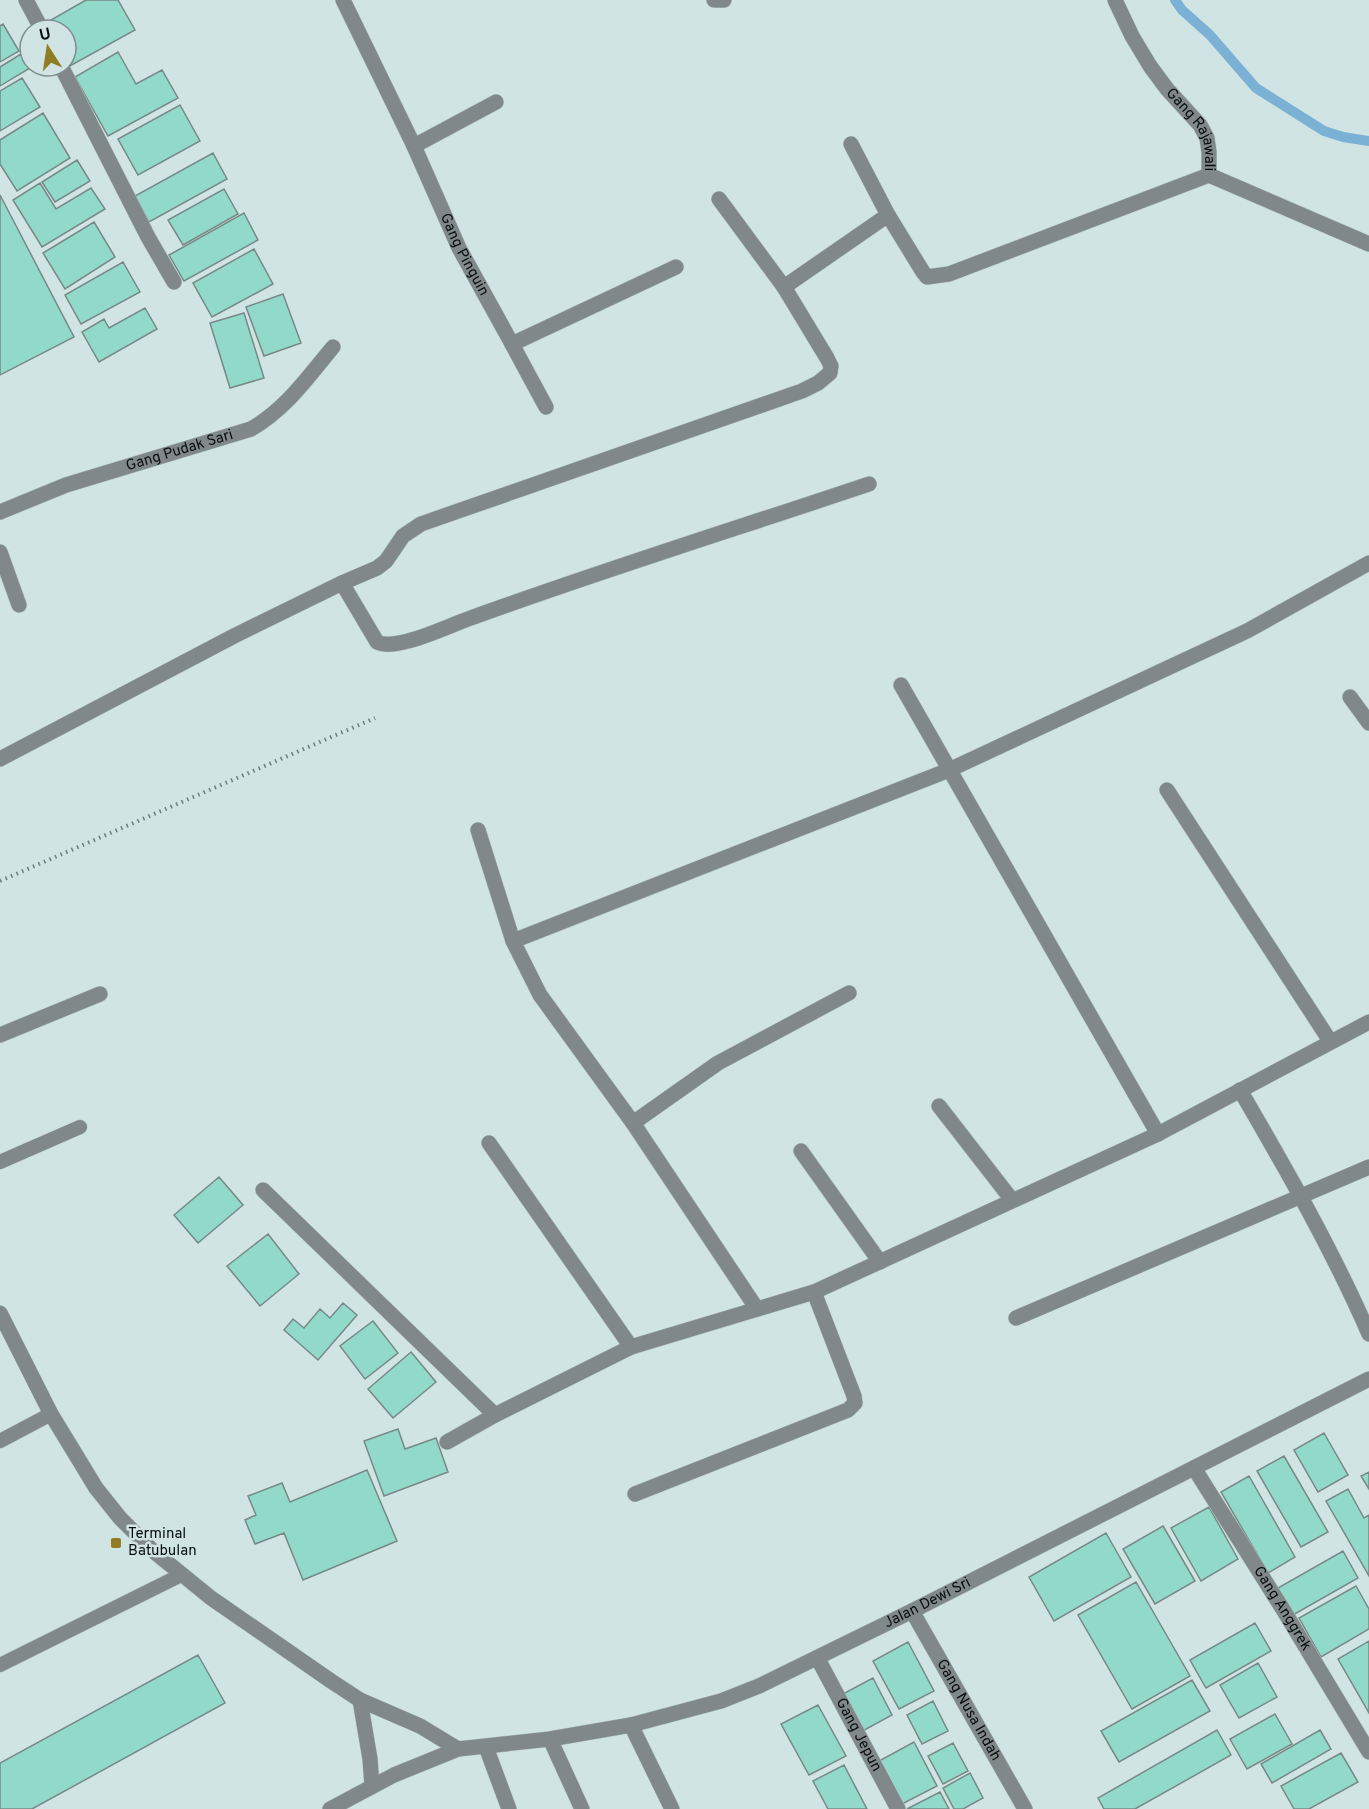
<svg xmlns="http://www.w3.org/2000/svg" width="1369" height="1809" font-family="Overpass,sans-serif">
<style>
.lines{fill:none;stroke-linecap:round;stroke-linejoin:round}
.stream{stroke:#7bb1d5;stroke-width:10}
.building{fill:#91dac9;stroke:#788985;stroke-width:1.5}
.lane-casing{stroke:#b0c2c2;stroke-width:15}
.street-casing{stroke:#b0c2c2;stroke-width:16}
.path{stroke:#6f7c7c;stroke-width:4;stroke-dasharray:1.5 4.5;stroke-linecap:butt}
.lane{stroke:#81888a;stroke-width:14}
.street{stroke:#81888a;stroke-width:15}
.poi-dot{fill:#8f7c23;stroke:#d0e4e4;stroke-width:2}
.labels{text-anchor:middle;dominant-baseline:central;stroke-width:5;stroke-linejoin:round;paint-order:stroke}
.street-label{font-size:15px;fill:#080e0e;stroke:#d0e4e4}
.poi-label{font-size:15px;fill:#080e0e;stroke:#d0e4e4;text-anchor:start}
</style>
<rect width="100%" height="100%" fill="#d0e4e4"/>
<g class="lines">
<path class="stream" d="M1175 0 1182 10 1210 35 1256 88 1324 131 1343 137 1369 141"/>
</g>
<path class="building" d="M86 0H118L135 30 68 67 66 64V30H47L44 24Z
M3 24 19 51 0 62V26Z
M118 52 136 84 162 70 178 98 108 136 75 77Z
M21 54 30 68 0 86V67Z
M22 78 40 107 0 131V91Z
M180 105 200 141 138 175 118 139Z
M43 113 70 158 17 191 0 164V140Z
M213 153 227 179 149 222 135 196Z
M77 160 90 181 55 202 42 182Z
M40 183 56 209 91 188 105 209 42 247 13 200Z
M224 189 238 214 183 245 168 220Z
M0 195 74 337 0 375Z
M244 213 258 240 184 281 169 255Z
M94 222 115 257 65 289 43 253Z
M254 249 273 284 212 317 193 283Z
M123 262 140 292 81 324 65 295Z
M283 294 301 343 264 356 246 307Z
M145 308 157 329 99 362 82 332 104 319 109 328Z
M244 313 264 378 230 388 210 323Z
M219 1177 243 1205 198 1243 174 1215Z
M268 1234 299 1274 260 1306 227 1266Z
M343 1303 357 1315 318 1360 284 1330 293 1319 304 1328 320 1309 330 1318Z
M373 1321 398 1353 365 1379 340 1346Z
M411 1352 436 1382 393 1418 368 1389Z
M398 1429 405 1449 436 1438 448 1472 384 1496 364 1441Z
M1324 1433 1348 1475 1318 1492 1294 1450Z
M1284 1456 1328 1532 1301 1547 1257 1471Z
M367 1470 397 1541 303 1580 284 1533 255 1544 245 1520 256 1515 248 1496 282 1483 290 1502Z
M1369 1472V1489L1361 1476Z
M1249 1476 1295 1557 1268 1573 1221 1492Z
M1348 1489 1364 1518 1369 1515V1576L1326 1501Z
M1209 1507 1238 1559 1201 1581 1171 1528Z
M1163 1526 1195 1581 1155 1604 1123 1549Z
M1106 1533 1131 1577 1054 1621 1029 1577Z
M1343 1551 1358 1578 1293 1615 1278 1588Z
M1136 1582 1190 1676 1132 1709 1078 1615Z
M1356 1586 1369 1609V1629L1321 1657 1299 1618Z
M1255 1623 1271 1651 1206 1688 1190 1660Z
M1369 1641V1713L1338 1659Z
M908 1642 934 1691 899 1709 873 1661Z
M198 1655 225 1703 32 1809H0V1763Z
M1258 1663 1277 1697 1239 1718 1220 1685Z
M873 1678 892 1715 859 1733 839 1696Z
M1192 1680 1210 1711 1119 1762 1101 1731Z
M933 1701 948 1731 922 1744 907 1715Z
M818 1705 846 1756 809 1775 781 1724Z
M1275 1714 1292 1744 1247 1769 1230 1739Z
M1217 1730 1231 1755 1135 1809H1104L1098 1798Z
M1320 1730 1331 1749 1272 1783 1261 1764Z
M914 1742 937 1786 902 1804 879 1761Z
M953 1743 968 1771 943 1784 928 1756Z
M1341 1753 1358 1782 1309 1809H1294L1281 1786Z
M844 1765 867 1809H828L813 1781Z
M970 1773 983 1798 963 1809H954L943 1788Z
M940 1792 949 1809H907Z"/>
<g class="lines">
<g class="lane-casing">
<path id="lane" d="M0 1162 80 1127
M0 1441 51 1414
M0 1665 181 1575"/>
</g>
<g class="street-casing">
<g id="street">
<path d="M26 0 42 30"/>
<path id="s1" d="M343 0 414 146 459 248 512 344 676 267"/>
<path d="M714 0H724"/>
<path id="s2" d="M1115 0 1132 36 1150 66 1167 89 1200 125 1207 138 1209 152V175L1369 244"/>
<path d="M61 66 148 237 174 282"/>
<path d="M414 146 496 102"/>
<path d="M719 199 784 287"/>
<path d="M888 215 923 272 927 277 949 274 1209 175"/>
<path d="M512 344 546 407"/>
<path id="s3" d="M0 512 66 485 251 429C286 409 308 377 333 347"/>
<path d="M0 552 19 605"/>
<path d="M342 583 377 568 386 561 403 536 421 524 802 391 818 383 830 373 831 366 827 358 784 287 888 215 851 144"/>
<path d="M901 685 1158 1134"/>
<path d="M1350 697 1369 723"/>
<path d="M0 759 234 636 342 583 377 642C395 652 448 626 468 619 600 571 735 529 869 484"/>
<path d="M1167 790 1330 1041"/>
<path d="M478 830 513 941 540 995 633 1123 757 1309"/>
<path d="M513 941 949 770 1247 631 1369 563"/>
<path d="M0 1035 100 994"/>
<path d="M1240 1090C1286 1169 1332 1249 1369 1334"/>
<path d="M939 1106 1012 1200"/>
<path d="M633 1123 718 1063 849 993"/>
<path d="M489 1143 631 1347"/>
<path d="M801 1151 880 1262"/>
<path d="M263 1190 495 1415"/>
<path d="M0 1313 51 1414 96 1488 120 1518 152 1550 211 1598 331 1681 360 1700 420 1726 458 1749"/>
<path d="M1016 1318 1369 1167"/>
<path d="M447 1442 495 1415 631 1347 814 1292 1158 1134 1369 1022"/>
<path id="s4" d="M1194 1468 1284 1611 1369 1752"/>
<path d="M635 1494 848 1410 855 1403 854 1396 814 1292"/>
<path id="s5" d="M912 1611 1025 1809"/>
<path id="s6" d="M818 1659 898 1809"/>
<path d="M360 1700 370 1759 372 1786"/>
<path d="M631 1725 672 1809"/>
<path d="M550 1739 582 1809"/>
<path d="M486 1747 509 1809"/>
<path id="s7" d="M330 1809 394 1775 458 1749 550 1739 631 1725 721 1701 759 1686 912 1611 1369 1379"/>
</g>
</g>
<path class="path" d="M0 881 375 718"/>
<use href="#lane" class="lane"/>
<use href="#street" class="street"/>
</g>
<rect class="poi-dot" x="110" y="1537" width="12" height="12" rx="3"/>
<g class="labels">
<g class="street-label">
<text stroke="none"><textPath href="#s2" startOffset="153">Gang Rajawali</textPath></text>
<text stroke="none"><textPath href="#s1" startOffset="282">Gang Pinguin</textPath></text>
<text stroke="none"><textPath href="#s3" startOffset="190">Gang Pudak Sari</textPath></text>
<text stroke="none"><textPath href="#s7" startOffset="638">Jalan Dewi Sri</textPath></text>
<text stroke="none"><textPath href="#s4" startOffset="166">Gang Anggrek</textPath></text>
<text stroke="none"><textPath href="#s5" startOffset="114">Gang Nusa Indah</textPath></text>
<text stroke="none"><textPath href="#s6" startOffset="86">Gang Jepun</textPath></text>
</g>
<g class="poi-label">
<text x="128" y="1534">Terminal<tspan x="128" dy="17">Batubulan</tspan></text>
</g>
</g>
<g transform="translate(48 48) rotate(348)"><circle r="28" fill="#d0e4e4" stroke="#808e8e" stroke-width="1.5"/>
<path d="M0-4.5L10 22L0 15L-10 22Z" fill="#8f7c23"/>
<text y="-9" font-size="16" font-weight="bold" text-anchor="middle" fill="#080e0e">U</text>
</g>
</svg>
